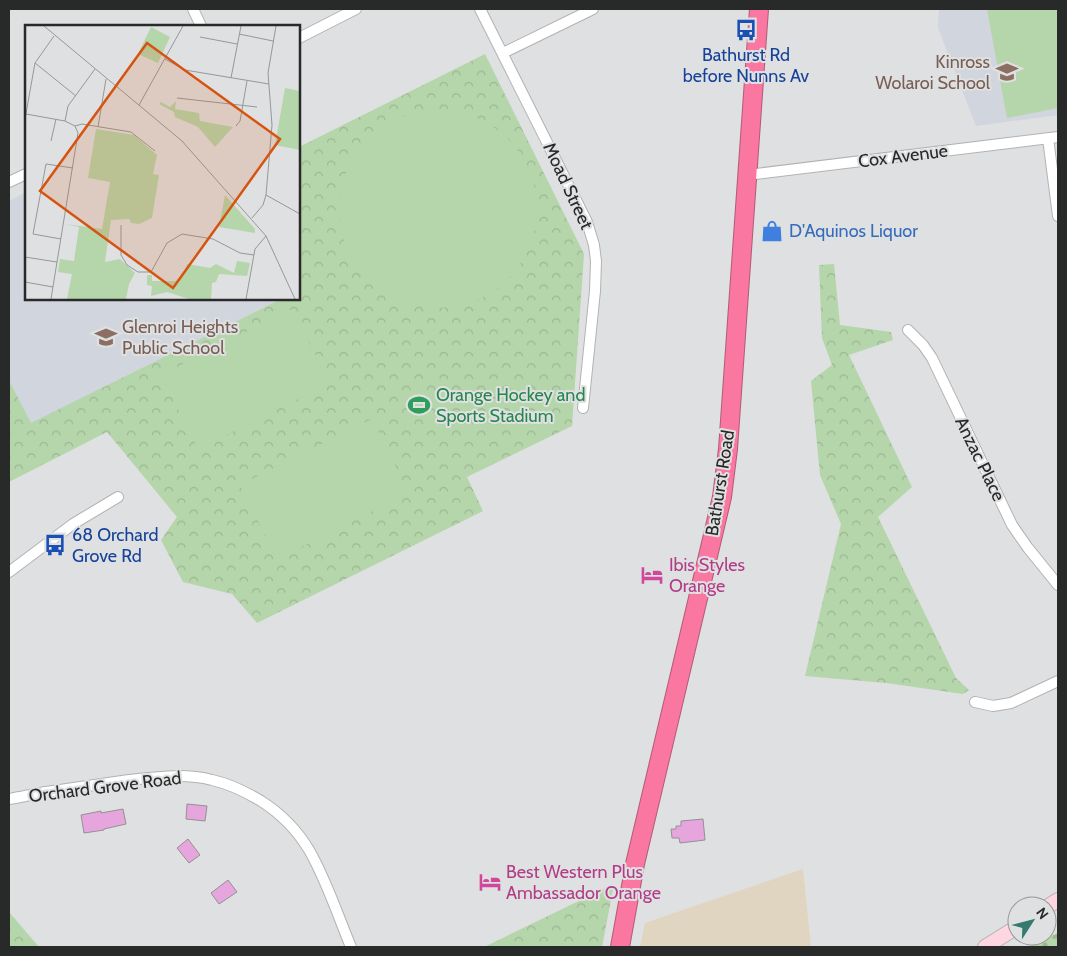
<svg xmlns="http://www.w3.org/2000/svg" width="1067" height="956" font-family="Cabin,sans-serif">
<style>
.commercial{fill:#dfd5c0}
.built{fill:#d1d5dd}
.cemetery{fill:url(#cemetery-stones)}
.park{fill:url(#park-crowns)}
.pitch{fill:#b5d5ab}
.building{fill:#e6a6dd;stroke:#929191}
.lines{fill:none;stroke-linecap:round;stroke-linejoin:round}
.street-casing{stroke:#b2b2b3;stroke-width:12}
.secondary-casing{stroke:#b2b2b3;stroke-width:16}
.highway-casing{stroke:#b05c76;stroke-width:20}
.street{stroke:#fff;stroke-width:10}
.secondary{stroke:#fdd6e2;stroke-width:14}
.highway{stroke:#f977a0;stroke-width:18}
.labels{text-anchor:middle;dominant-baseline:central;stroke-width:4;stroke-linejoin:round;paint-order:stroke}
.transit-label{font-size:18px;fill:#164399;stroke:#dfe0e1}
.education-label{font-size:18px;fill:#785e54;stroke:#dfe0e1;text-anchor:end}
.street-label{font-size:18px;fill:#282929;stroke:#dfe0e1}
.shop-label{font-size:18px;fill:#366cbe;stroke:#dfe0e1;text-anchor:start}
.leisure-label{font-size:18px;fill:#27864d;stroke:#dfe0e1;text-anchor:start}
.hotel-label{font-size:18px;fill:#b23c85;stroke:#dfe0e1;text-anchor:start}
.inset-road{fill:none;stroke:#969797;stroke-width:1}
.view{fill:#d5540f;fill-opacity:0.15;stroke:#d5540f;stroke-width:2.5}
.inset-edge{fill:none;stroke:#282929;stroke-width:2.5}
</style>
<defs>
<pattern id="cemetery-stones" width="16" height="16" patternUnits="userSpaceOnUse" patternTransform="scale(1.25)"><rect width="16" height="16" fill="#b5d5ab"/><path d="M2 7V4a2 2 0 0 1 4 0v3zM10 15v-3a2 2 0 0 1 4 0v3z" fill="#9cb793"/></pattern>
<pattern id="park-crowns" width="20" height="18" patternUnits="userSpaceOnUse" patternTransform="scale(1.25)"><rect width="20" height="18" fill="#b5d5ab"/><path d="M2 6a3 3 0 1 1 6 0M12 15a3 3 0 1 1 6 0" fill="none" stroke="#9cb793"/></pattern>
</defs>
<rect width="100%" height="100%" fill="#dfe0e1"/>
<path class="commercial" d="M803 869 811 947H640L645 923Z"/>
<path class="built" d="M939 9H1058V115L976 126 938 28Z
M26 192V299H281L31 424 9 380V201Z"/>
<path class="cemetery" d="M1058 933V947H1028Z"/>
<path class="park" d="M485 54 584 254 572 426 467 477 483 511 257 623 232 594 183 582 161 540 177 517 107 432 9 482V380L31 423 281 299H299V147Z
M834 264 840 325 891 332 893 340 849 355 912 487 878 517 956 678 969 690 963 694 886 683 805 676 841 524 820 475 811 381 832 365 822 338 819 265Z
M614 884 602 947H484Z
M9 912 39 947H9Z"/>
<path class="pitch" d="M987 9H1058V108L1007 118Z
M339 209a99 99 0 1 1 198 0a99 99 0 1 1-198 0Z
M292 309 330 383 198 449 161 375Z
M372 419 409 493 277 559 240 485Z"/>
<path class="building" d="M187 804 207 806 205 821 186 819Z
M123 809 126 824 104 829V830L84 833 81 815 101 811V813Z
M703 819 705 840 680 843 679 838H672L671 829H676V826H681V821Z
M188 839 200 855 189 863 177 848Z
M228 880 237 892 219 904 211 893Z"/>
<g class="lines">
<g class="street-casing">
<path id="street" d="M193 9 201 26
M480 9 587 222 594 245 596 261 595 291 583 408
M299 38 356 9
M503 53 593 9
M1048 138 1058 216
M747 175 1058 137
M9 182 26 174
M908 330 923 345 932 358 1012 525 1028 548 1058 585
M9 572 73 524 118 497
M975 702 993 706 1011 703 1058 681
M9 799C21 797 34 794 46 792 74 788 101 784 129 780 157 777 185 773 212 780 230 784 246 792 261 801 280 813 297 830 309 850 326 879 338 916 351 947"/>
</g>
<g class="secondary-casing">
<path id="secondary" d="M1047 907 1058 900
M985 947 1017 927"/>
</g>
<g class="highway-casing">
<path id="highway" d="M620 947 635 864 722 497 728 449 759 9"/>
</g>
<use href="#street" class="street"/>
<use href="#secondary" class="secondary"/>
<use href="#highway" class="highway"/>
</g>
<defs>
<g id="bus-bare" transform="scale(1.725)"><path d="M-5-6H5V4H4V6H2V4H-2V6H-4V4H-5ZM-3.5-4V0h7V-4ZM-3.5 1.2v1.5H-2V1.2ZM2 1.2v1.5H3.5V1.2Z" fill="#1a4fb4" stroke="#dfe0e1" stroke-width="2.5" paint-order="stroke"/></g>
<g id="school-bare" transform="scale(1.725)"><path d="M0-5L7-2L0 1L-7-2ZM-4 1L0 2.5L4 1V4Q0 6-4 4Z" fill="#8d6e63" stroke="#dfe0e1" stroke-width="2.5" paint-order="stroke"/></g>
<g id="shop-bare" transform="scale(1.725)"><path d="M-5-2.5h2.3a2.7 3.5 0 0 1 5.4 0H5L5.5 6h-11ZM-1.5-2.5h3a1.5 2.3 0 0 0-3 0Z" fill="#3f7fe0" stroke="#dfe0e1" stroke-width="2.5" paint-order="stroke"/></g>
<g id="stadium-bare" transform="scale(1.725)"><path d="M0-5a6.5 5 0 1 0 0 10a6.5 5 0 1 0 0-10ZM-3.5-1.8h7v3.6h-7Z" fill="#2e9e5b" stroke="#dfe0e1" stroke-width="2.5" paint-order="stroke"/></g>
<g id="hotel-bare" transform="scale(1.725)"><path d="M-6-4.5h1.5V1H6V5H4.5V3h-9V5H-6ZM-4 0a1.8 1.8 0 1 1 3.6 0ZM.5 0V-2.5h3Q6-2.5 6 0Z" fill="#d1479c" stroke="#dfe0e1" stroke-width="2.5" paint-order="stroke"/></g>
</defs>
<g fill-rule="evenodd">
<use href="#bus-bare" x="746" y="30"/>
<use href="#school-bare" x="1007" y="72"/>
<use href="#shop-bare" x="772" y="231"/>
<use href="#school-bare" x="106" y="337"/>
<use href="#stadium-bare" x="419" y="405"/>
<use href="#bus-bare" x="55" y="545"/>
<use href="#hotel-bare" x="652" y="575"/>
<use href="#hotel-bare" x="490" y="882"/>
</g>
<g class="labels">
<g class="transit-label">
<text x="746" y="55">Bathurst Rd<tspan x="746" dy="21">before Nunns Av</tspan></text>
<text x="72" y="535" text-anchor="start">68 Orchard<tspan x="72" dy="21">Grove Rd</tspan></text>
</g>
<g class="education-label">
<text x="990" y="62">Kinross<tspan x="990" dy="21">Wolaroi School</tspan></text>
<text x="122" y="327" text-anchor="start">Glenroi Heights<tspan x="122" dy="21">Public School</tspan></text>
</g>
<g class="street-label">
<text transform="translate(903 156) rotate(-7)">Cox Avenue</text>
<text transform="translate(568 186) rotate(65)">Moad Street</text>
<text transform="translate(980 459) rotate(64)">Anzac Place</text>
<text transform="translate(720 483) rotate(-81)">Bathurst Road</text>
<text transform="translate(105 787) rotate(-7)">Orchard Grove Road</text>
</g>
<g class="shop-label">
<text x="789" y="231">D'Aquinos Liquor</text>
</g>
<g class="leisure-label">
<text x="436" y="395">Orange Hockey and<tspan x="436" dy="21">Sports Stadium</tspan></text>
</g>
<g class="hotel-label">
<text x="669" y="565">Ibis Styles<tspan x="669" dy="21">Orange</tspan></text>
<text x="506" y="872">Best Western Plus<tspan x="506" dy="21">Ambassador Orange</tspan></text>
</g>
</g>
<g transform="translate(25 25)">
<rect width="275" height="275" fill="#dfe0e1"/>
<path d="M260 63 275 66V125L250 120Z" fill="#b5d5ab"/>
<path d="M151 76 150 84 174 88 175 96 208 102 190 122 173 102 150 92 149 87 134 79 136 77 145 82ZM71 104 109 110 132 130 128 149 134 150 127 193 114 199 106 198 104 194 86 195 80 237 95 234 110 248 104 259 101 274H42L47 249 33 247 35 234 49 236 54 202 41 199 77 204 85 157 63 153ZM200 170 230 204V208L194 202ZM212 236 225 238 222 251 194 249 191 257 187 258 186 274H164L142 267 126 271 127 261 122 260V250H127V256H151L159 248 162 239 185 243 191 239 209 248Z" fill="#b5d5ab"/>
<path d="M126 2 145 12 133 38 113 29ZM71 126a17 17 0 1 1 34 0a17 17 0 1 1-34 0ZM87 157 101 159 97 184 83 182ZM110 157 124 159 120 184 106 182Z" fill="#b5d5ab"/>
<path class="inset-road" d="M19 1 157 116 241 211 270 274M214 9 248 16M175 12 212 19M140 34 160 45 244 59M10 38 51 71M206 53 216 1M152 73 232 82M114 80 158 1M1 89 40 96 50 101 57 99 106 107 130 126M0 94 10 38 29 11M40 96 43 81 70 44M211 101 215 96 222 56M73 102 81 54M26 116 31 94M241 170 275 189M227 193 238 180 241 170 247 100 243 48 251 1M96 200V230L102 240 113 247H126L142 218 157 209 188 214 215 228 229 230M36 214 8 209 21 139 48 143M0 232 32 237M0 257 28 262M26 274 53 108 50 101M221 274 230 224 241 211"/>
<path class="view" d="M122 18 255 114 148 263 15 166Z"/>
<rect width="275" height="275" class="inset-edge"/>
</g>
<rect width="1067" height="956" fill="none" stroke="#282929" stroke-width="20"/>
<g transform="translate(1032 921) rotate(54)"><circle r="24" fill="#dfe0e1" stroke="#969797"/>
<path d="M0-4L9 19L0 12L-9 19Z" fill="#357a6e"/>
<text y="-8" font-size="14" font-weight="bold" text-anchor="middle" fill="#282929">N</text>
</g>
</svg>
